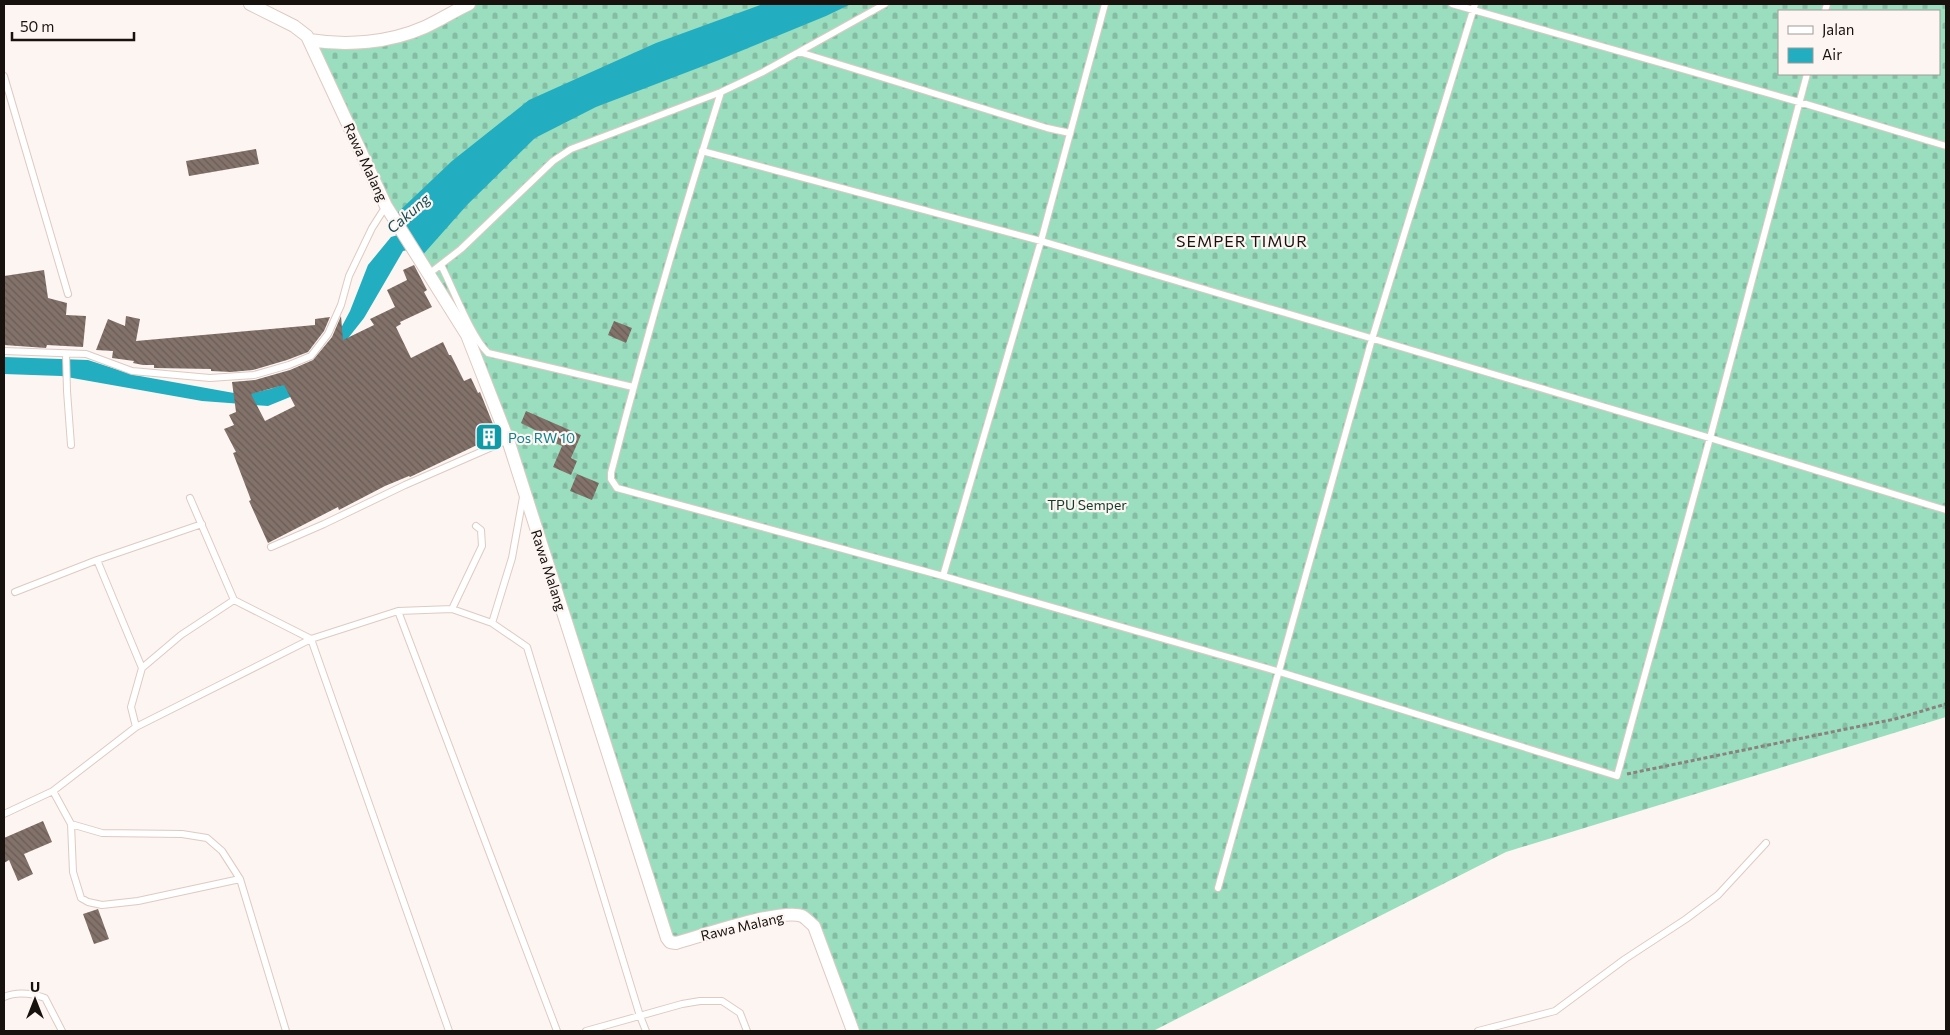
<svg xmlns="http://www.w3.org/2000/svg" width="1950" height="1035" font-family="Commissioner,sans-serif">
<style>
.cemetery{fill:url(#cemetery-stones);fill-rule:evenodd}
.water{fill:#22aec0}
.building{fill:url(#building-back-hatch);fill-rule:evenodd}
.lines{fill:none;stroke-linecap:round;stroke-linejoin:round}
.lane-casing{stroke:#ddcbc2;stroke-width:8}
.street-casing{stroke:#ddcbc2;stroke-width:14}
.path{stroke:#89827e;stroke-width:3;stroke-dasharray:4 2.5;stroke-linecap:butt}
.lane{stroke:#fff;stroke-width:6}
.street{stroke:#fff;stroke-width:12}
.labels{text-anchor:middle;dominant-baseline:central;stroke-width:4.5;stroke-linejoin:round;paint-order:stroke}
.street-label{font-size:14px;fill:#18120e;stroke:#fdf5f1}
.culture-label{font-size:14px;fill:#0d838f;stroke:#fdf5f1;text-anchor:start}
.park-label{font-size:14px;fill:#103d2c;stroke:#fdf5f1}
.water-label{font-size:15px;font-style:italic;fill:#154c54;stroke:#fdf5f1}
.quarter-label{font-size:16px;letter-spacing:1px;fill:#18120e;stroke:#fdf5f1}
</style>
<defs>
<pattern id="cemetery-stones" width="16" height="16" patternUnits="userSpaceOnUse" patternTransform="scale(1.25)"><rect width="16" height="16" fill="#9adebf"/><path d="M2 7V4a2 2 0 0 1 4 0v3zM10 15v-3a2 2 0 0 1 4 0v3z" fill="#84bda3"/></pattern>
<pattern id="building-back-hatch" width="6" height="6" patternUnits="userSpaceOnUse" patternTransform="scale(1.25)"><rect width="6" height="6" fill="#82726a"/><path d="M-1 5l2 2M0 0l6 6M5-1l2 2" fill="none" stroke="#695c56"/></pattern>
</defs>
<rect width="100%" height="100%" fill="#fdf5f1"/>
<path class="cemetery" d="M469 4H1946V717L1506 852 1153 1031H850L814 926 803 916 670 942 467 335 405 234 309 40 380 41ZM1779 11H1939V74H1779Z"/>
<path class="water" d="M763 4H851L826 16 719 60 596 107 535 138 467 205 420 258 394 216 452 161 529 100 656 43Z
M401 234 412 249 403 251 364 318 349 337 295 395 268 406 202 401 61 376 4 374V357L88 360 134 375 245 395 270 389 300 379 332 345 350 311 368 265 391 237Z"/>
<path class="building" d="M256 149 259 164 189 176 186 161Z
M414 265 427 290 424 292 432 307 400 322 401 324 396 327 411 358 443 342 449 355H451L464 381 471 378 478 393 480 392 499 439 479 447 477 445 410 477 409 476 385 486 339 510 338 507 268 543 249 501 251 500 233 453 236 452 224 429 234 425 229 415 236 412 232 382 255 380 290 370 313 360 332 337 341 316 343 340 374 325 370 319 395 307 387 290 407 280 403 270ZM284 385 295 406 265 421 251 394Z
M44 270 48 298 67 303 66 315 86 316 83 347 47 345 46 348 4 345V276Z
M126 316 140 319 136 341 315 325V319L330 317 324 331 308 352 287 360 253 370 231 372 211 371V369L154 368V365H143L133 363 134 361 112 358 113 351 96 350 108 319 125 326Z
M614 321 632 328 626 343 608 335Z
M526 411 581 435 571 458 577 461 571 475 553 467 562 446 546 439 547 436 521 423Z
M577 474 599 483 592 500 570 491Z
M43 821 52 842 24 854 33 874 18 881 9 860 4 863V838Z
M98 909 109 939 94 944 83 914Z"/>
<g class="lines">
<g class="lane-casing">
<path id="lane" d="M1452 4 1799 102 1946 146
M1825 11 1827 4
M799 52 1047 128 1070 133
M4 76 68 294
M721 92C681 218 644 345 611 473V479L617 488 943 576 1280 672 1617 776 1710 438 1807 74
M702 151 1041 241 1710 438 1946 510
M441 265C453 288 471 337 488 353L633 387
M430 273 461 249 553 161 571 149 721 92 763 72 885 4
M4 351 86 354 132 371 210 378 254 375 289 365 311 356 328 334 341 305 349 276 372 228 386 206
M66 354 67 391 71 445
M190 498 234 600 311 639 449 1031
M271 547 324 524 405 485 508 440
M97 560 142 668
M943 576 1041 241 1105 4
M15 592 97 560 202 524
M452 609 482 546 481 530 476 526
M398 611 557 1031
M492 623 512 558 523 497
M136 727 131 707 142 668 181 635 234 600
M53 791 71 824 102 833 182 834 207 838 222 851 240 879 286 1031
M4 814 53 791 136 727 311 639 398 611 452 609 492 623 527 647 640 1016 646 1031
M71 824 73 872 81 898 88 902 102 905 138 901 240 879
M1218 888 1372 339 1475 4
M4 997C18 991 31 993 45 998L62 1031
M586 1031 682 1004 700 1001H722L740 1013 747 1031
M1478 1031 1555 1011 1625 959 1686 919 1718 895 1766 843"/>
</g>
<g class="street-casing">
<path id="street" d="M250 4 294 26 307 36 386 206 467 335 476 358 508 440 667 938 670 942 676 943C701 936 781 908 802 916 806 918 810 923 814 926L853 1031
M309 40C347 46 389 43 425 27 440 20 454 11 469 4"/>
</g>
<path class="path" d="M1627 774 1895 719 1946 704"/>
<use href="#lane" class="lane"/>
<use href="#street" class="street"/>
</g>
<defs>
<g id="building-square" transform="scale(1.4375)"><rect x="-9" y="-9" width="18" height="18" rx="4" fill="#0f9aa8" stroke="#fdf5f1"/><path d="M-4-6H4V6H1V3H-1V6H-4ZM-2.5-4.3h1.7v1.8h-1.7ZM.8-4.3h1.7v1.8H.8ZM-2.5-1h1.7V.8h-1.7ZM.8-1h1.7V.8H.8Z" fill="#fff"/></g>
</defs>
<g fill-rule="evenodd">
<use href="#building-square" x="489" y="437"/>
</g>
<g class="labels">
<g class="street-label">
<text transform="translate(366 162) rotate(65)">Rawa Malang</text>
<text transform="translate(549 570) rotate(72)">Rawa Malang</text>
<text transform="translate(742 926) rotate(-13)">Rawa Malang</text>
</g>
<g class="culture-label">
<text x="508" y="437">Pos RW 10</text>
</g>
<g class="park-label">
<text x="1087" y="504">TPU Semper</text>
</g>
<g class="water-label">
<text transform="translate(408 213) rotate(-41)">Cakung</text>
</g>
<g class="quarter-label">
<text x="1242" y="240">SEMPER TIMUR</text>
</g>
</g>
<rect width="1950" height="1035" fill="none" stroke="#18120e" stroke-width="10"/>
<rect x="1778" y="10" width="162" height="65" fill="#fdf5f1" stroke="#a19a96"/>
<rect x="1788" y="26" width="25" height="8" fill="#ffffff" stroke="#a19a96"/>
<text x="1822" y="35" font-size="15" fill="#18120e">Jalan</text>
<rect x="1788" y="48" width="25" height="15" fill="#22aec0" stroke="#a19a96"/>
<text x="1822" y="60" font-size="15" fill="#18120e">Air</text>
<g transform="translate(35 1000)" stroke="#fdf5f1" stroke-width="4" paint-order="stroke">
<path d="M0-4L9 19L0 12L-9 19Z" fill="#18120e"/>
<text y="-8" font-size="14" font-weight="bold" text-anchor="middle" fill="#18120e">U</text>
</g>
<path d="M12 32v8h122v-8" fill="none" stroke="#18120e" stroke-width="2.5"/>
<text x="20" y="32" font-size="15" fill="#18120e" stroke="#fdf5f1" stroke-width="4" paint-order="stroke">50 m</text>
</svg>
